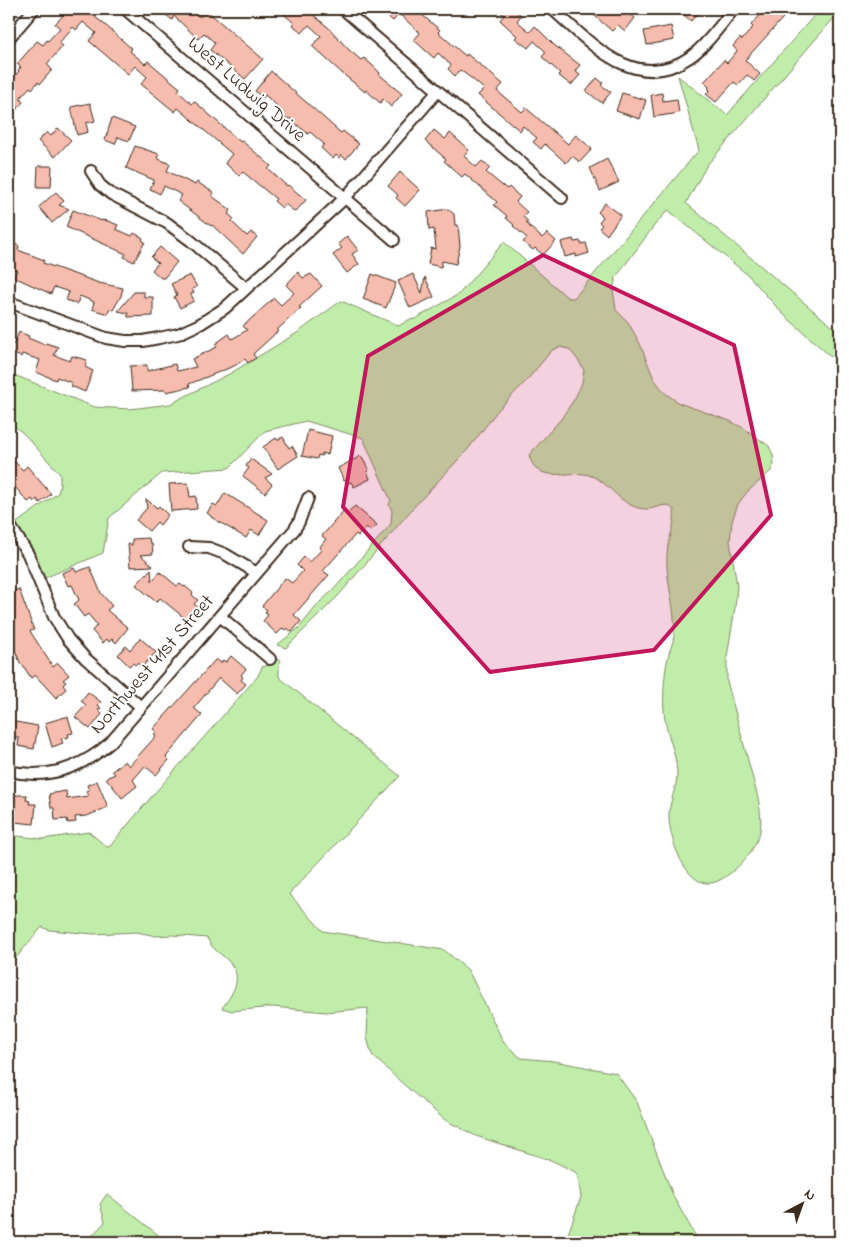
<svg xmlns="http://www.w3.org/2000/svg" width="849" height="1251" font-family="'Indie Flower',sans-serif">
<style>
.green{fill:#c1edaa;stroke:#7e8c64}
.building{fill:#f6bcae;stroke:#3b2a1e}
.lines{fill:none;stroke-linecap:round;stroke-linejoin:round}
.street-casing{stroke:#3b2a1e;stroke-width:14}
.street{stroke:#fff;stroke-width:10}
.marked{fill:#c2185b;fill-opacity:0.2;stroke:#c2185b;stroke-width:4;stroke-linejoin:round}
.labels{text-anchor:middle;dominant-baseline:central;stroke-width:4;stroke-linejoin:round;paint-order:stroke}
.street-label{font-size:20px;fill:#3b2a1e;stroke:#fff}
</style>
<rect width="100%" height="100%" fill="#fff"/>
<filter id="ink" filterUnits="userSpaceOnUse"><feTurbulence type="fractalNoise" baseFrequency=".02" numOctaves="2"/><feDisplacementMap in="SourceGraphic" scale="10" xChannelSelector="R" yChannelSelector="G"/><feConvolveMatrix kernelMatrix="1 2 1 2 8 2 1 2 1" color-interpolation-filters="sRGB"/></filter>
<g filter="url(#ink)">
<path class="green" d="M820 9H840V11L707 165 686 203 840 333V365L782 313 749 276 668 210 654 226 616 277 613 290 616 310 628 322 640 344 654 379 665 393 679 403 730 421 745 429 769 446 773 455 774 464 771 471 747 492 738 504 732 521 730 541 737 586 735 608 727 657V681L758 798C760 808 762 821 760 831 756 850 737 871 720 880 689 897 670 842 669 818 668 804 677 789 677 774 677 752 665 733 664 711 663 696 664 673 668 658 669 651 673 644 674 636 677 610 665 581 667 554 668 538 676 525 674 510L668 505C662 505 655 508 649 509 620 510 612 482 589 475 567 469 537 486 529 455L561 419 575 398 582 383 584 370 578 360 569 349 560 347 552 350 528 379 498 410 469 448 412 509 339 595 286 648 277 645 299 628 320 602 335 588 391 524 392 511 389 504 391 501 363 438 306 421 265 431 229 468 162 473 109 518 103 553 40 580 11 527 58 493 60 486V474L24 434 9 422V373L94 407 130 409 170 404 231 373 297 333 341 301 399 326 408 320 415 319 459 294 504 242 568 298H574L699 150 678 76 727 115Z
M274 659 281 660 279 665V677L400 776 289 894 323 931 444 950 468 970 504 1043 521 1058 554 1061 616 1073 637 1102 674 1198 699 1242H563L568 1234 581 1197 577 1173 553 1161 476 1136 445 1120 402 1083 372 1055 367 1038 368 1008 326 1012 273 1007 232 1011 222 1008C232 995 244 978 230 963 220 951 215 954 207 938L172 935 156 936 137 932 94 934 49 930 42 927 9 966V835L43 839 89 832 107 847H109L153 795 258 676 262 667 269 665Z
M107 1194 162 1238 163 1242H86L105 1222 100 1204Z"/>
<path class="building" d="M69 9H85L104 24 132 49 130 51 145 64 148 61 180 88 178 91 192 104 194 101 237 139 241 142 242 141 262 158 271 166 268 169 287 186 288 185 306 200 295 212 285 204 282 208 274 201 276 199 243 172 239 176 225 163 232 154 178 108 175 112 141 84 147 77 135 66 128 74 89 41 96 33 83 22 76 30 73 27 59 43 63 46 47 64 52 70 40 84 38 82 32 89 30 87 20 98 23 102 9 118V83L19 71 18 70 21 67 17 64 37 41 43 45 47 40 48 41 60 28 55 24Z
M159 9H191L200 17 206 10 263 59 245 79 210 50 215 43 204 33 198 39 174 16 172 20Z
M278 9H306L329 28 348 49 361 60 364 58 372 65 380 73 379 74 402 94 391 107 383 99 380 103 366 90 365 92 343 74 312 46 321 36 309 25 302 33 293 25 294 23Z
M379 9H415L440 30 438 32 462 53 466 56 467 54 503 84 497 91 522 112 526 108 568 144 576 135 592 149 580 162 572 156 566 163 545 144 541 149 533 142 537 138 523 126 520 131 478 95 484 89 471 78 460 70 455 76 448 69 451 65 438 53 434 58 426 51 414 40 420 33 418 31 399 14 393 21Z
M496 9H513L521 15 517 21 530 32 535 26 554 45 580 65 575 71 580 75 571 85 558 75 560 73 542 57 546 52 534 41 528 48 515 38 517 36 500 20 504 15Z
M587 9H624L635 18 625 31 618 25 612 31Z
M677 9H701L691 21Z
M766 9H791L745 60 760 74 754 81 747 75 738 85 734 82 716 102 706 94 710 90 708 88 709 87 704 82 724 60 727 63 737 51 733 46 740 38 742 40 753 27 751 25Z
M671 26 674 40 647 45 644 31Z
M271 71 341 133 343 131 359 144 346 159 341 155 339 158 336 155 333 159 321 148 324 144 310 132 308 134 289 118 288 120 280 113 276 108 277 106 265 95 263 98 255 91Z
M597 78 603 83 601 85 611 92 602 103 586 91Z
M622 93 646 100 640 119 616 111Z
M662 93 663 101 677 99 679 113 654 117 651 95Z
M90 103 95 121 86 123 88 132 77 135 71 107Z
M112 118 135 127 129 141 118 137 115 144 105 140Z
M58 128 71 140 55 157 38 141 47 132 51 136Z
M434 130 445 139 450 133 469 150 464 156 476 167 482 161 490 168 486 172 499 183 507 189 509 187 520 197 516 202 527 212 523 217 528 221 526 222 530 227 542 238 547 233 556 241 543 255 535 248 533 250 523 242 527 238 513 226 514 225 506 218 507 216 494 205 497 202 465 174 462 177 444 161 446 159 425 141Z
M135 146 159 154 157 158 170 164 167 171 195 185 197 182 214 193 212 196 231 210 228 214 234 219 232 222 247 236 251 232 257 237 243 254 212 225 211 226 178 201 182 195 164 186 160 194 150 189 154 180 126 168Z
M607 159 619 182 600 191 590 168Z
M38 166H52L51 187H37Z
M400 172 420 190 405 206 396 198 398 195 388 186Z
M56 192 64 201 59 205 69 209 52 223 39 207Z
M605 203 621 215 607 235 599 228 602 225 599 222 603 217 598 212Z
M448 209 454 214 455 225H458L460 246 456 264 442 261 441 267 428 264 431 248 436 249 434 229 429 230 428 212Z
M73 210 102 221V220L108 221 118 225 116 229 132 236 134 233 143 238 142 240 145 242 134 262 124 257 126 254 66 227Z
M347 236 358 250 352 254 359 264 347 273 333 255 342 248 338 244Z
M573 239 574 242 580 241 581 244 586 243 589 253 576 257V254L565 257 561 242Z
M9 241 19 246 18 250 44 260 43 263 99 283 123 288 121 296 113 310 109 309 108 314 98 311 92 309 94 302 80 296 77 304 66 300 69 292 54 287 51 294 14 277 17 270 9 267Z
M160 247 177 262 164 278H161L152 270 158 263 151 257Z
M298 272 303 278 311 274 322 286 299 307 301 308 277 330 278 331 253 354 256 358 248 363 245 359 234 366 189 384 190 387 166 392 165 390 132 391 130 366 147 365V371L175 364 177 371 196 367 192 359 217 347 215 344 229 334 232 339 247 330 243 326 274 298 281 305 294 293 286 285Z
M372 274 396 283 386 308 363 299Z
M413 274 422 293 425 277 434 297 410 308 398 281Z
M190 275 197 287 192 289 194 293 191 294 194 301 180 308 174 297 177 295 171 284Z
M134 292H144V297H153V316L128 317V313L118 311Z
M19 332 29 336 28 338 45 345 46 343 58 347 54 355 70 361 72 356 87 360 85 367 93 371 85 392 71 386 72 383 57 377 56 380 36 372 40 360 22 354 21 357 9 352V342L14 344Z
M308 430 332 436 328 455 322 453V456L318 455 317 459 302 456Z
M283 437 289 448 292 446 298 456 278 469 263 447 276 438 277 440Z
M9 456 23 470 27 466 51 494 40 503 37 499 34 502 32 499 28 502 9 480Z
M361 456 369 470 367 471 370 479 354 487 351 482 349 483 347 480 344 481 338 468Z
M251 459 272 474 265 478 272 484 265 493 243 476 249 468 246 466Z
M188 483 190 497 196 496 197 509 171 511 169 484Z
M225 493 268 520 259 535 251 530 246 538 211 517V516L207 513 213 504 217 506Z
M146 499 157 508 159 506 168 515 160 525 157 522 149 531 136 520 147 508Z
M355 506 377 525 371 531 366 527 358 536 356 534 323 571 329 575 294 615 301 621 292 632 287 628 285 630 283 628 277 634 263 621 268 615 265 613 267 610 262 606 285 578 292 583 303 571 297 565 304 557 310 562 321 550 319 548 326 539 322 536 345 509 348 512Z
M149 538 150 543H152L153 554 141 555 153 566 130 567 128 544 132 545V539Z
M90 567 101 593 112 606 107 610 128 628 116 643 112 639 109 642 107 639 103 643 92 631 97 625 88 614 84 617 74 604 79 600 72 585 68 586 62 573 74 568 76 572Z
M151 569 152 581 160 572 177 586 180 584 184 587 185 586 193 593 192 595 198 600 194 604 198 607 187 620 160 598 156 602 136 585Z
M19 589 34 630 30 631 53 667 58 663 69 675 63 680 66 682 63 685 66 689 56 698 35 675 31 678 22 664 21 665 9 635V593Z
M140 638 156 652 142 667 137 663 135 665 133 663 129 666 118 655 126 646 130 650Z
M231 656 246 669 241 675 243 677 241 680 246 684 237 694 219 678 194 708 202 715 166 757 169 760 156 775 145 766 133 780 137 786 122 798 106 778 115 774 112 771 125 761 129 766 156 736 154 734 157 732 153 729 216 659 221 663 223 660 226 662Z
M88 692 101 702 98 705 101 708 98 710 102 714 90 729 75 717 86 705 81 701Z
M65 717H68L73 733 68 734 69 737 61 739 63 743 52 747 45 723Z
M10 721 38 726 34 749 18 746 19 738 9 736Z
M97 781 108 807 87 816 75 817 76 822 68 823 67 819 55 820 54 808H51L49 794 66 791 67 799 88 796 86 791 89 790 87 785Z
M11 795H27L26 800 30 801 29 804H36L34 824 14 822 16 807H10Z"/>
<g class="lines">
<g class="street-casing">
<path id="street" d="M125 9 394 240
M343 9 562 198
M552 9C590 42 635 95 690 57 707 45 720 25 734 9
M9 38 34 9
M91 171 100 185 111 194 167 223 190 240 246 288
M9 302 106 338 125 341H143L159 338 178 334 200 324 225 308 345 198 438 91
M9 524 28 554 54 617 68 639 85 658 141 707
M189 547 209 548 225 554 257 573
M220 616 270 659
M9 771C47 780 81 768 110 743L294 530 299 522 308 498"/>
</g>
<use href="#street" class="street"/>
</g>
</g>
<path class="marked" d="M543 255 734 345 771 515 654 650 490 672 343 507 368 356Z"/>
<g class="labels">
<g class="street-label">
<text transform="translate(246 90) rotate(41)">West Ludwig Drive</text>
<text transform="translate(153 665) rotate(-49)">Northwest 41st Street</text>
</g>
</g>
<rect width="849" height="1251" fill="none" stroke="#fff" stroke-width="30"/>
<rect x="15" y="15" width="819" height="1221" fill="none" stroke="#3b2a1e" stroke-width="2" filter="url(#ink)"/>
<g transform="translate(802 1204) rotate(41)" stroke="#ffffff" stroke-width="4" paint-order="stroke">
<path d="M0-4L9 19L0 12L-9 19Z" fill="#3b2a1e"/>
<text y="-8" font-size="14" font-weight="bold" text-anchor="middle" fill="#3b2a1e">N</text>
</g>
</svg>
